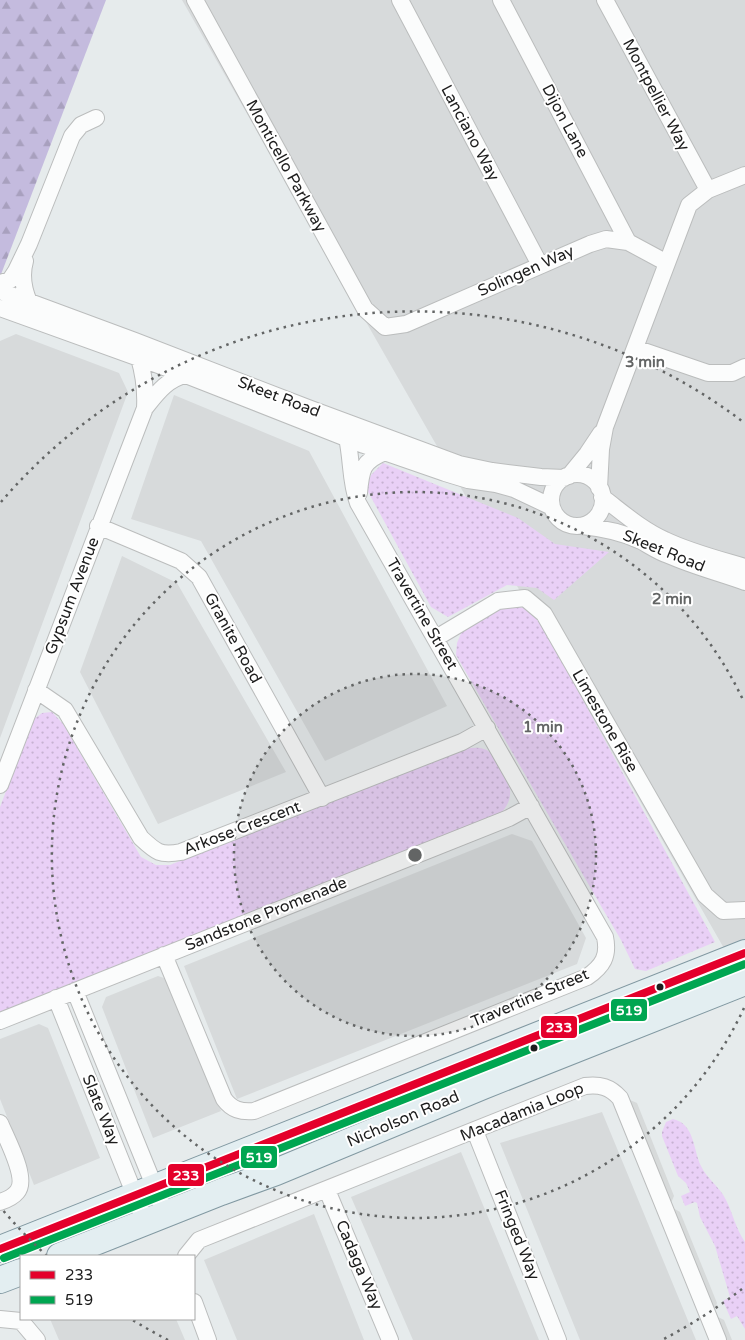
<svg xmlns="http://www.w3.org/2000/svg" width="745" height="1340" font-family="'Varela Round',sans-serif">
<style>
.residential{fill:#d7dadb}
.forest{fill:url(#forest-firs)}
.park{fill:url(#park-dots)}
.parking{fill:#d7dada}
.lines{fill:none;stroke-linecap:round;stroke-linejoin:round}
.minor-casing{stroke:#bbbdbd;stroke-width:18}
.primary-casing{stroke:#8299a2;stroke-width:28}
.minor{stroke:#fbfcfc;stroke-width:16}
.primary{stroke:#e3eef1;stroke-width:26}
.bus-1-casing{stroke:#fff;stroke-width:11}
.bus-2-casing{stroke:#fff;stroke-width:11}
.bus-1{stroke:#e4002b;stroke-width:8}
.bus-2{stroke:#00a651;stroke-width:8}
.ring{fill:none;stroke:#636565;stroke-width:2.5;stroke-dasharray:2.5 5}
.bus-dot{fill:#1d1d1d;stroke:#fff;stroke-width:2}
.labels{text-anchor:middle;dominant-baseline:central;stroke-width:4;stroke-linejoin:round;paint-order:stroke}
.street-label{font-size:16px;fill:#1d1d1d;stroke:#fff}
.centre{fill:#636565;stroke:#fff;stroke-width:2.5}
.ring-label{font-size:15px;text-anchor:middle;font-weight:bold;fill:#636565;stroke:#fff;stroke-width:4;stroke-linejoin:round;paint-order:stroke}
.line-badge{stroke:#fff;stroke-width:2}
.badge-label{font-size:14px;text-anchor:middle;font-weight:bold;fill:#fff}
</style>
<defs>
<pattern id="forest-firs" width="22" height="20" patternUnits="userSpaceOnUse" patternTransform="scale(1.25)"><rect width="22" height="20" fill="#c4bbde"/><path d="M5 1l3.5 6h-7zM16 11l3.5 6h-7z" fill="#a8a0be"/></pattern>
<pattern id="park-dots" width="8" height="8" patternUnits="userSpaceOnUse" patternTransform="scale(1.25)"><rect width="8" height="8" fill="#e9d0f6"/><path d="M2 2h.1M6 6h.1" fill="none" stroke="#c7b2d2" stroke-width="1.8" stroke-linecap="round"/></pattern>
</defs>
<rect width="100%" height="100%" fill="#e6ebec"/>
<path class="residential" d="M182 0H745V985Z
M16 334 119 373 128 392 0 738V341Z
M174 395 309 451 447 706 325 761 201 541 131 519Z
M122 556 177 583 286 772 158 824 80 672Z
M512 834 532 841 586 938 577 964 237 1099 184 966Z
M158 976 167 979 221 1111 153 1138 102 1007 106 997Z
M39 1024 48 1028 100 1158 34 1185 0 1099V1039Z
M602 1112 696 1340H580L500 1143Z
M461 1152 539 1340H413L351 1197Z
M314 1214 364 1340H237L204 1260Z
M50 1319H176L185 1340H59Z"/>
<path class="forest" d="M0 0H106L0 277Z"/>
<path class="park" d="M383 463 518 518 555 544 609 552 554 600 537 588 507 585 448 617 431 607 366 488 371 475Z
M510 606 526 608 538 618 715 942 646 971 635 969 621 940 601 906 456 655 457 643 462 631 495 611Z
M52 712 63 724 141 857 156 865H170L459 750C469 748 482 745 491 753 495 757 507 782 510 789 511 800 507 807 500 814L0 1013V807L33 720 42 713Z
M673 1119C695 1124 693 1150 701 1166 707 1179 720 1187 726 1200 733 1214 736 1229 745 1242V1329L737 1316 731 1319 723 1301 730 1297 715 1246 700 1217 697 1203 695 1202 685 1206 681 1196 690 1192 686 1183 678 1176 662 1136V1132L666 1122Z"/>
<path class="parking" d="M630 1100 637 1103 674 1196 671 1203Z
M673 1208 680 1212 717 1303 714 1311Z
M716 1316 724 1320 732 1340H726Z"/>
<g class="lines">
<g class="minor-casing">
<path id="minor" d="M195 0 365 309 385 327 406 324 590 244 606 239 628 242 667 263
M400 0 540 265
M501 0 628 242
M605 0 708 190
M25 261C21 275 23 288 29 302
M0 283 10 280 16 271 29 244 72 136 81 125 96 118
M0 291 135 341 308 408 459 464 492 471 541 477 564 478
M0 308 186 375 364 445 445 473 468 480 496 484 514 489 552 507
M635 348 708 373H732L745 367
M145 408C157 393 167 379 186 375
M551 500a26 26 0 1 1 52 0a26 26 0 1 1-52 0Z
M569 476 587 454 601 433
M599 488 601 449 605 427 689 205 708 190 745 175
M359 493C361 470 362 461 385 452
M602 497C622 512 642 530 665 540 690 552 718 559 745 567
M98 526 181 561 199 577 322 798
M582 526C602 528 622 532 641 541 650 546 659 552 668 555 693 566 720 573 745 582
M436 638 498 601 525 598 544 614 705 895 723 911 745 910
M36 690 65 710 141 838C156 852 160 856 181 852L462 742 487 728
M0 785 145 408C146 390 144 375 139 358
M164 955 224 1099C232 1110 241 1112 254 1111L587 977C603 966 609 956 605 937L358 503C350 482 352 460 347 438
M75 991 166 1215
M56 998 146 1223
M0 1021 509 818 531 806
M0 1123C6 1138 29 1179 17 1192 13 1197 6 1200 0 1202
M475 1131 558 1340
M327 1190 390 1340
M186 1256 199 1240 585 1086C600 1084 610 1087 620 1098L718 1340
M194 1302 208 1340
M0 1319 21 1321 37 1340"/>
</g>
<g class="primary-casing">
<path id="primary" d="M0 1249 745 953
M60 1256 221 1192 276 1172 483 1086 745 982
M0 1280 21 1272"/>
</g>
<use href="#minor" class="minor"/>
<use href="#primary" class="primary"/>
<g class="bus-1-casing">
<path id="bus-1" d="M0 1249 745 953"/>
</g>
<g class="bus-2-casing">
<path id="bus-2" d="M4 1258 745 964"/>
</g>
<use href="#bus-1" class="bus-1"/>
<use href="#bus-2" class="bus-2"/>
</g>
<circle cx="415" cy="855" r="181" fill="#636565" fill-opacity=".12"/>
<g class="ring">
<circle cx="415" cy="855" r="181"/>
<path d="M744 1008A363 363 0 1 1 744 702"/>
<path d="M742 1289A544 544 0 0 1 662 1340M168 1340A544 544 0 0 1 131 1319M47 1256A544 544 0 0 1 1 1208M1 502A544 544 0 0 1 742 421"/>
</g>
<g class="bus-dot">
<circle cx="660" cy="987" r="4.5"/>
<circle cx="534" cy="1048" r="4.5"/>
</g>
<g class="labels">
<g class="street-label">
<text transform="translate(656 95) rotate(62)">Montpellier Way</text>
<text transform="translate(565 121) rotate(62)">Dijon Lane</text>
<text transform="translate(470 133) rotate(62)">Lanciano Way</text>
<text transform="translate(286 166) rotate(61)">Monticello Parkway</text>
<text transform="translate(526 271) rotate(-24)">Solingen Way</text>
<text transform="translate(279 397) rotate(21)">Skeet Road</text>
<text transform="translate(664 551) rotate(22)">Skeet Road</text>
<text transform="translate(72 596) rotate(-69)">Gypsum Avenue</text>
<text transform="translate(422 614) rotate(60)">Travertine Street</text>
<text transform="translate(233 638) rotate(61)">Granite Road</text>
<text transform="translate(605 721) rotate(60)">Limestone Rise</text>
<text transform="translate(242 828) rotate(-21)">Arkose Crescent</text>
<text transform="translate(266 914) rotate(-22)">Sandstone Promenade</text>
<text transform="translate(530 998) rotate(-23)">Travertine Street</text>
<text transform="translate(101 1110) rotate(68)">Slate Way</text>
<text transform="translate(522 1112) rotate(-22)">Macadamia Loop</text>
<text transform="translate(403 1119) rotate(-23)">Nicholson Road</text>
<text transform="translate(517 1235) rotate(68)">Fringed Way</text>
<text transform="translate(359 1265) rotate(67)">Cadaga Way</text>
</g>
</g>
<circle cx="415" cy="855" r="8" class="centre"/>
<g class="ring-label">
<text x="645" y="367">3 min</text>
<text x="672" y="604">2 min</text>
<text x="543" y="732">1 min</text>
</g>
<g class="line-badge">
<rect x="610" y="998" width="38" height="24" rx="5" fill="#00a651"/>
<rect x="540" y="1015" width="38" height="24" rx="5" fill="#e4002b"/>
<rect x="240" y="1145" width="38" height="24" rx="5" fill="#00a651"/>
<rect x="167" y="1163" width="38" height="24" rx="5" fill="#e4002b"/>
</g>
<g class="badge-label">
<text x="629" y="1015">519</text>
<text x="559" y="1032">233</text>
<text x="259" y="1162">519</text>
<text x="186" y="1180">233</text>
</g>
<rect x="20" y="1255" width="175" height="65" fill="#ffffff" stroke="#a5a5a5"/>
<rect x="30" y="1271" width="25" height="8" fill="#e4002b" stroke="#a5a5a5"/>
<text x="65" y="1280" font-size="15" fill="#1d1d1d">233</text>
<rect x="30" y="1296" width="25" height="8" fill="#00a651" stroke="#a5a5a5"/>
<text x="65" y="1305" font-size="15" fill="#1d1d1d">519</text>
</svg>
